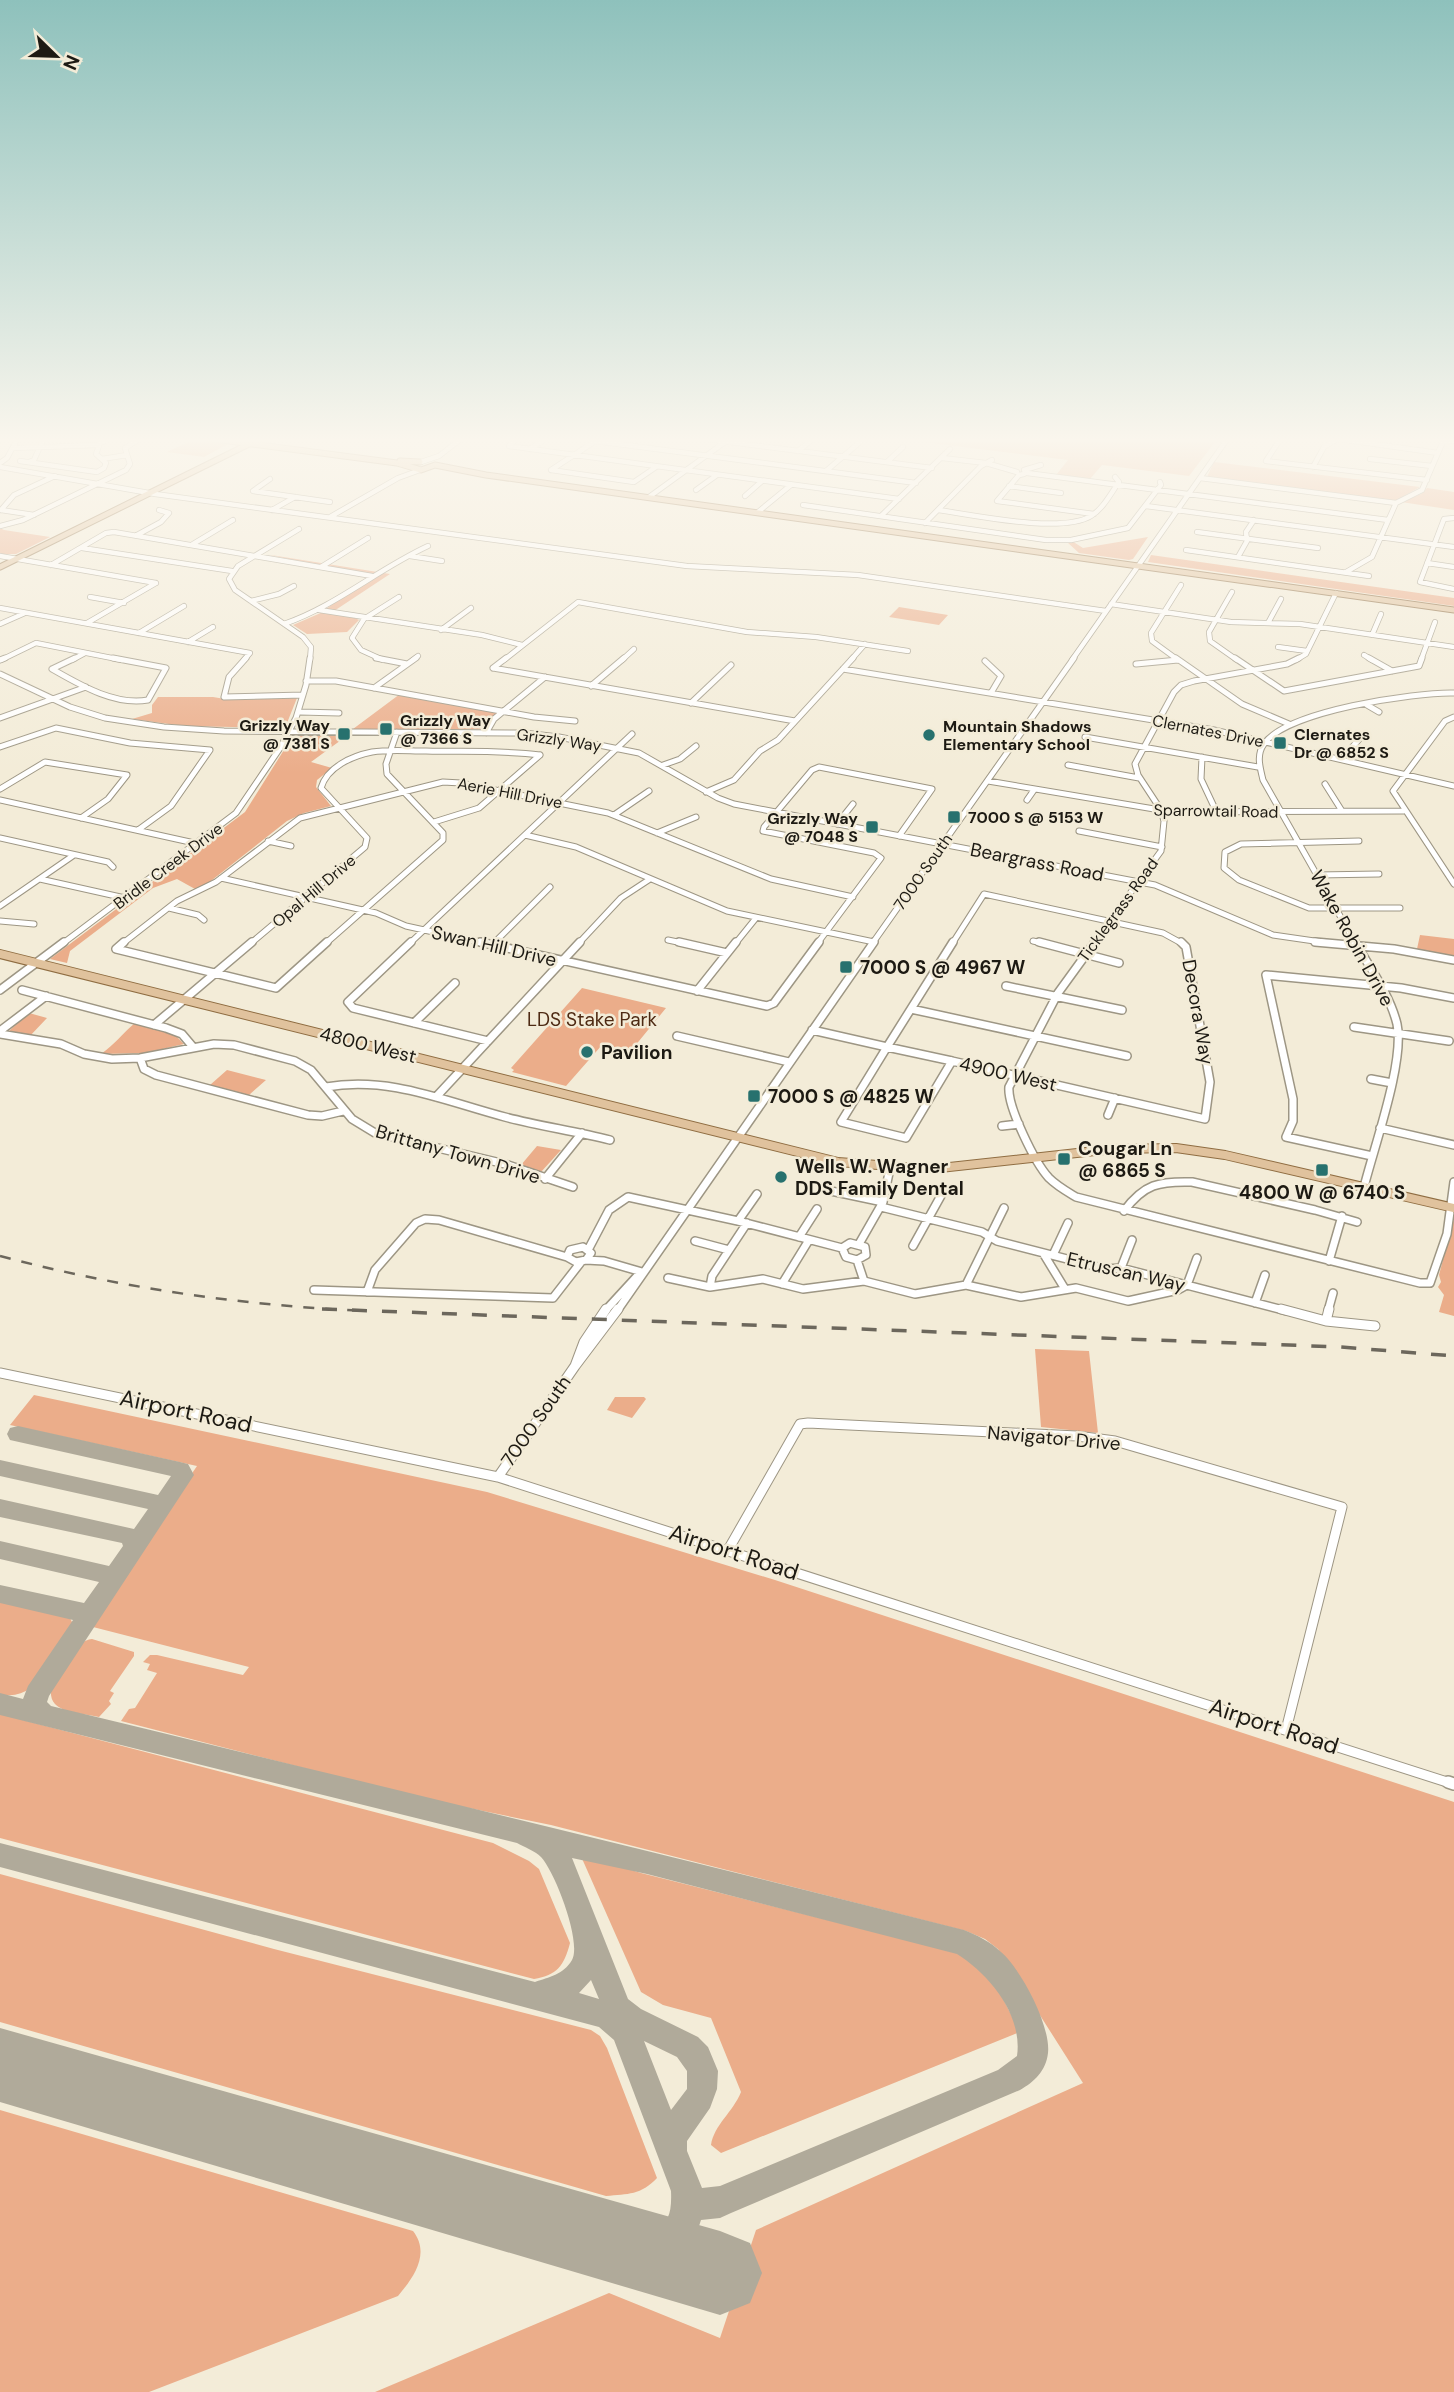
<svg xmlns="http://www.w3.org/2000/svg" width="1454" height="2392" font-family="'DM Sans',sans-serif">
<style>
.green{fill:#ebad8a}
.lines{fill:none;stroke-linecap:round;stroke-linejoin:round}
.stream{stroke:#a7d57a;stroke-width:2}
.taxiway{fill:#b0aa9a;fill-rule:evenodd}
.runway{fill:#b0aa9a;fill-rule:evenodd}
.minor-far4-casing{stroke:#9d9684;stroke-width:6}
.minor-far3-casing{stroke:#9d9684;stroke-width:7}
.minor-far2-casing{stroke:#9d9684;stroke-width:10}
.minor-far1-casing{stroke:#9d9684;stroke-width:11}
.minor-casing{stroke:#9d9684;stroke-width:14}
.major-far1-casing{stroke:#8f6d42;stroke-width:7}
.major-casing{stroke:#8f6d42;stroke-width:10}
.minor-far4{stroke:#fff;stroke-width:4.5}
.minor-far3{stroke:#fff;stroke-width:5}
.minor-far2{stroke:#fff;stroke-width:7}
.minor-far1{stroke:#fff;stroke-width:9}
.minor{stroke:#fff;stroke-width:11}
.major-far1{stroke:#e0c29d;stroke-width:5}
.major{stroke:#e0c29d;stroke-width:8}
.rail-far1{stroke:#6c675c;stroke-width:2.5;stroke-dasharray:11 11;stroke-linecap:butt}
.rail{stroke:#6c675c;stroke-width:3.5;stroke-dasharray:15 15;stroke-linecap:butt}
.poi-dot{fill:#27716e;stroke:#f3ecd8;stroke-width:2.5}
.labels{text-anchor:middle;dominant-baseline:central;stroke-width:5;stroke-linejoin:round;paint-order:stroke}
.far-poi-label{font-size:16px;font-weight:bold;fill:#1d1a13;stroke:#f3ecd8;text-anchor:start}
.far-street-label{font-size:16px;fill:#1d1a13;stroke:#f3ecd8}
.street-label{font-size:19px;fill:#1d1a13;stroke:#f3ecd8}
.poi-label{font-size:19px;font-weight:bold;fill:#1d1a13;stroke:#f3ecd8;text-anchor:start}
.park-label{font-size:19px;fill:#4e2a13;stroke:#f3ecd8}
.near-street-label{font-size:23px;fill:#1d1a13;stroke:#f3ecd8}
</style>
<rect width="100%" height="100%" fill="#f3ecd8"/>
<path class="green" d="M890 438H1218L1189 476 1102 465 1090 479 1056 475 1068 460Z
M194 439 227 443 228 444 204 457 167 452Z
M1214 462 1420 487 1395 501 1207 477Z
M1427 488 1454 492V510L1401 502 1421 494Z
M0 528 4 530 50 537 16 554H0Z
M1148 537 1133 559 1129 560 1079 553 1067 542 1072 541 1083 548Z
M270 555H271L390 574 334 611 326 609 370 577Z
M1151 555 1454 598V606L1148 562Z
M899 607 948 615 939 625 889 617Z
M323 612 355 618 359 620 347 632 307 634 293 625Z
M400 694 497 712V713L480 729H353Z
M158 697H213L231 700 297 698 285 728 184 726 132 719 152 713V705Z
M294 734 348 735 311 762 332 768 317 780 316 787 331 806 304 813 287 821 207 884 195 889 177 879 153 888 70 951 67 963 50 959 245 812Z
M1420 935 1454 939V956L1417 949Z
M582 988 666 1008 630 1052 602 1045 566 1086 512 1072 514 1070 511 1068Z
M29 1013 47 1018 29 1037 9 1031Z
M135 1023 174 1034 184 1044 145 1053 101 1054C115 1044 122 1034 135 1023Z
M227 1070 266 1080 249 1095 210 1085Z
M537 1146 561 1150 541 1172 521 1165Z
M1454 1218V1316L1439 1312 1444 1295 1438 1287 1441 1282 1439 1275Z
M1035 1349 1089 1351 1098 1433 1041 1427Z
M34 1395 487 1492 775 1580 1454 1802V2392H375L609 2293 720 2338 756 2230 1083 2083 998 1949 985 1939 966 1931 551 1825 420 1798 121 1721 129 1709 135 1708 157 1673 147 1670 150 1664 143 1662 150 1655H157L243 1675 249 1667 93 1627V1620L197 1466 10 1425Z
M615 1397H644L646 1399 632 1418 607 1410Z
M0 1599 69 1616 74 1626C58 1652 38 1704 0 1694Z
M92 1639 134 1652V1656L110 1691 114 1693 109 1701 111 1704 99 1717C87 1714 63 1713 55 1704 39 1687 73 1640 92 1639Z
M0 1714 493 1843 529 1861 539 1869 570 1943C564 1966 557 1975 534 1979L0 1838Z
M580 1854 641 1873 963 1954C992 1968 1005 2004 1020 2032L721 2153 711 2145C714 2125 733 2112 741 2092L711 2018 663 2005 641 1992Z
M0 1874 274 1949 591 2030 600 2036 607 2048 657 2178C641 2195 628 2194 606 2196L0 2022Z
M0 2110 413 2231C431 2254 413 2278 398 2296L149 2392H0Z"/>
<g class="lines">
<path class="stream" d="M0 443 6 438"/>
<path class="taxiway" d="M18 1426 180 1462 188 1464 194 1475 49 1696 47 1702 51 1706C356 1780 660 1853 964 1930 977 1935 991 1942 1001 1952 1021 1969 1051 2026 1048 2053 1046 2071 1034 2082 1020 2090L731 2213 720 2218 701 2220C698 2229 695 2239 688 2246 673 2262 643 2269 623 2261L619 2249 623 2237C655 2224 673 2235 671 2191L614 2040 599 2027 0 1867V1843L535 1982C549 1977 563 1975 572 1960 582 1942 555 1872 541 1857 535 1851 524 1847 517 1843L0 1715V1693L23 1699 28 1686 73 1620 0 1603V1585L84 1603 99 1582 0 1559V1541L109 1566 123 1546 122 1543 0 1517V1499L134 1529 148 1509 0 1476V1460L158 1495 171 1476 10 1440 7 1434 10 1428ZM572 1858 647 1874 957 1954C989 1974 1023 2015 1017 2056L998 2070 720 2186 702 2188 687 2151V2141L710 2108 717 2089 718 2071 708 2047 698 2037 641 2009 628 1999ZM591 1980 599 1999 579 1993ZM644 2041 677 2057 687 2071V2089L671 2110Z"/>
<path class="runway" d="M0 2028 720 2231 750 2243 762 2273 750 2303 720 2315 0 2102Z"/>
<g class="minor-far4-casing">
<path id="minor-far4" d="M698 438 932 468
M1281 438 1266 461 1427 480
M1332 438 1438 453
M1430 438 1454 441
M595 441 916 483
M509 446 899 499
M509 446 517 438
M13 448 99 445
M530 449 547 438
M798 451 814 438
M942 458 986 463 1017 472
M102 459 127 455
M1370 459 1432 466
M20 461 97 472 104 468 106 463 96 454 100 443 112 438
M29 462 34 460 44 438
M421 462 439 456 462 438
M887 462 903 447
M0 463 7 458 18 438
M0 467 155 494 687 566 858 575 1106 611
M1313 467 1324 447 1337 439
M551 470 634 482 656 467
M551 470 597 440
M1024 470 1041 465
M826 471 860 442
M1027 473 1388 520
M1024 474 1019 475 997 501 1094 514
M1200 478 1396 503
M270 479 253 491 330 502
M1009 486 1061 493
M696 490 717 475
M745 496 762 481
M649 497 725 442
M803 505 1046 540H1071L1128 528 1161 485 1160 482
M1146 506 1454 547
M1 510 14 495 55 476
M1 510 34 515
M272 510 295 497
M938 510C974 515 1061 534 1091 516 1103 509 1111 493 1119 482L1115 477
M758 512 791 485
M881 516 950 449
M330 517 398 478 420 470
M1454 518 1444 519 1420 582 1454 589
M925 523 981 466 992 460
M0 526 23 520 126 470 130 464 125 448 141 438
M299 529 238 566 229 579 235 590 303 637 311 647 310 660
M1197 532 1318 548
M137 535 161 522 169 513 159 510
M193 544 233 520
M82 548 232 571
M1186 550 1369 576
M0 556 156 583
M410 556 442 561
M1238 557 1247 541 1246 532 1254 520
M1427 563 1454 567
M51 565 106 533 114 532 372 576
M321 567 368 538
M1346 572 1372 557 1396 503 1422 490 1444 439
M1232 592 1209 632 1210 641 1237 660
M90 597 124 603
M251 601 279 594 294 586
M1111 604 1231 622 1300 624 1454 647
M0 608 250 653 244 660
M319 610 482 635 522 645
M87 623 156 583
M1268 623 1281 599
M0 624 25 613
M284 624C336 606 378 569 428 546
M441 630 471 608
M139 633 184 606
M1372 635 1381 614
M188 642 213 627
M1278 647 1307 651
M1364 655 1372 660
M1 660 36 643 122 660
M72 660 85 653
M383 660 361 650 352 638 364 619 399 597
M413 660 418 656
M504 660 578 602 747 632 816 637 908 651
M622 660 634 649
M851 660 865 644
M1072 660 1228 438
M1178 660 1152 641 1151 633 1181 585
M1296 660 1306 654 1336 593
M1421 660 1435 622"/>
</g>
<g class="minor-far3-casing">
<path id="minor-far3" d="M246 658 229 677 224 697 303 695
M376 658 407 664
M1176 658 1242 704 1289 724
M1235 658 1284 691 1419 666 1422 658
M1369 658 1392 671
M0 660 5 658
M985 661 1001 676 991 693
M1136 664 1178 660
M493 668 506 658
M493 668 795 721
M52 669C80 685 115 706 148 700L166 668 113 658
M52 669 75 658
M843 669 1214 730 1454 786
M0 674 70 707 105 718 164 727 224 731 524 733 559 737 639 753 718 798 734 804 1155 885 1273 935 1335 944
M306 681H336L534 717 575 721
M591 686 624 658
M374 688 416 658
M691 703 731 665
M1367 705 1379 712
M300 712 339 713
M1454 717 1445 721 1393 791 1454 884
M0 718 86 687
M486 733 494 719 545 677
M1085 737 1258 767
M0 747 56 728 130 743 210 750 171 806 138 830
M1202 757 1201 779 1217 813
M1342 759 1361 737
M663 765 680 759 696 746
M1068 765 1139 778
M988 781 1172 812 1404 811
M1325 784 1342 811
M0 789 45 762 127 775 108 799 81 818
M706 792 734 780 760 751 778 740 853 658
M0 800 199 844
M1027 800 1034 790
M614 815 649 791
M434 822 479 808 540 755
M837 824 853 804
M1079 831 1162 847
M657 833 696 817
M525 835 576 847 727 911 874 942
M0 838 108 862 113 867
M268 841 291 846
M1359 841 1241 844 1225 852 1224 868 1239 880 1309 908H1400
M1317 875 1379 874
M221 878 376 913 406 926 488 944
M40 879 125 898
M0 906 74 855
M169 908 198 915 204 920
M0 921 34 924
M668 940 687 944
M1033 941 1046 944
M62 944 236 813 280 748 296 718 306 685 310 658
M122 944 177 901 216 882 300 818 443 782 461 783 608 813 771 879 853 897
M250 944 365 847 367 838 321 788C327 767 352 756 372 752 389 749 408 751 426 751 464 752 502 750 540 755
M325 944 443 840V833L387 774 386 764 397 732
M409 944 632 734
M493 944 550 887
M578 944 621 898 650 879
M735 944 756 918
M817 944 881 858 874 853 763 831 764 827 812 770 819 767 932 789 899 836
M872 944 1074 658
M952 944 984 894 1163 933 1183 944
M1093 944 1161 851 1164 821 1161 810 1138 775 1135 764 1174 692 1181 685 1194 681 1287 664 1299 658
M1356 944 1263 780C1260 767 1256 755 1264 744 1286 711 1415 692 1454 693"/>
</g>
<g class="minor-far2-casing">
<path id="minor-far2" d="M411 942 348 1002 353 1008 488 1041
M480 942 767 1006 774 1003 819 942
M679 942 727 953
M1039 942 1119 963
M1095 942 1058 993 1009 1087C1007 1106 1035 1163 1049 1178 1057 1186 1066 1191 1076 1197L1420 1283H1430L1447 1234 1454 1182
M1315 942 1394 949 1454 960
M1355 942C1370 968 1390 995 1397 1024 1405 1061 1374 1147 1364 1187
M492 945 495 942
M116 949 124 942
M116 949 276 988 327 942
M1006 986 1122 1010
M0 990 64 942
M22 990 166 1028 182 1034 193 1047
M697 991 736 942
M911 1009 1127 1056
M414 1023 455 983
M154 1025 252 942
M1354 1027 1449 1041
M812 1030 887 1047
M0 1031 46 996
M0 1034 61 1044 84 1054 112 1059 140 1058 214 1044 234 1045 295 1061 311 1070 352 1119 375 1133 505 1164 573 1187
M677 1036 789 1062
M887 1047 952 1061
M887 1047 841 1122 906 1138 952 1061
M887 1047 953 942
M140 1058 144 1069 156 1075 308 1115 322 1116 343 1111
M952 1061 1205 1119 1210 1082 1186 947 1181 942
M1371 1079 1392 1083
M326 1087C390 1076 444 1101 505 1117 539 1126 575 1131 610 1140
M436 1097 580 942
M1108 1115 1115 1098
M1002 1126 1019 1124
M1380 1128 1454 1145
M1372 1156 1286 1137 1293 1121V1099L1266 975 1401 988 1454 998
M545 1179 582 1133
M831 1191 883 1202
M881 1207 982 1232 997 1241 1106 1269 1121 1268 1287 1311
M1124 1211C1144 1184 1159 1181 1192 1182L1315 1210 1357 1222
M738 1221 757 1194
M799 1237 817 1209
M695 1241 729 1250
M850 1243 865 1247 866 1255 857 1260 846 1257 842 1248Z
M859 1244 883 1202 890 1168
M913 1246 943 1192
M583 1247 591 1253 586 1260 576 1262 567 1257 570 1250Z
M588 1250 609 1210 628 1197 738 1221 842 1248
M1043 1253 1065 1289
M1053 1255 1068 1223
M586 1260 604 1261 642 1272
M857 1260 864 1281
M1329 1261 1342 1216
M1121 1268 1132 1240
M668 1278 710 1287 763 1279 803 1289 864 1281 915 1294 966 1285 1021 1297 1076 1288 1128 1301 1178 1290 1187 1285 1197 1258
M782 1284 809 1240
M966 1285 1004 1208
M710 1287 712 1276 747 1223
M314 1290 553 1298 581 1262
M367 1292 375 1270 416 1223 425 1219 439 1220 567 1257
M1255 1303 1265 1275
M605 1311 639 1274
M617 1311 874 942
M1328 1311 1333 1293"/>
</g>
<g class="minor-far1-casing">
<path id="minor-far1" d="M1281 1309 1326 1321 1375 1326
M1326 1321 1329 1309
M575 1366 584 1342 606 1309
M0 1373 498 1477 1453 1784
M498 1477 575 1366 618 1309
M728 1550 800 1424 808 1423 1077 1436 1115 1441 1342 1507 1286 1730"/>
</g>
<g class="minor-casing">
<path id="minor" d="M1448 1782 1454 1784"/>
</g>
<g class="major-far1-casing">
<path id="major-far1" d="M206 438 397 463 421 470 435 465
M400 461 420 462
M435 465 486 475 1454 610
M0 567 261 438"/>
</g>
<g class="major-casing">
<path id="major" d="M0 954 838 1162 931 1169 1113 1149 1176 1148 1225 1155 1454 1208"/>
</g>
<use href="#minor-far4" class="minor-far4"/>
<use href="#minor-far3" class="minor-far3"/>
<use href="#minor-far2" class="minor-far2"/>
<use href="#minor-far1" class="minor-far1"/>
<use href="#minor" class="minor"/>
<use href="#major-far1" class="major-far1"/>
<use href="#major" class="major"/>
<path class="rail-far1" d="M0 1256C121 1288 244 1306 369 1311"/>
<path class="rail" d="M322 1309 1341 1347 1454 1356"/>
</g>
<linearGradient id="sky" x2="0" y2="1"><stop stop-color="#8ec1bc"/><stop offset="0.57" stop-color="#faf6ed"/><stop offset="1" stop-color="#faf6ed" stop-opacity="0"/></linearGradient>
<rect width="1454" height="773" fill="url(#sky)"/>
<g class="poi-dot">
<rect x="379" y="722" width="14" height="14" rx="3.5"/>
<rect x="337" y="727" width="14" height="14" rx="3.5"/>
<circle cx="929" cy="735" r="7"/>
<rect x="1273" y="736" width="14" height="14" rx="3.5"/>
<rect x="947" y="810" width="14" height="14" rx="3.5"/>
<rect x="865" y="820" width="14" height="14" rx="3.5"/>
<rect x="839" y="960" width="14" height="14" rx="3.5"/>
<circle cx="587" cy="1052" r="7"/>
<rect x="747" y="1089" width="14" height="14" rx="3.5"/>
<rect x="1057" y="1152" width="14" height="14" rx="3.5"/>
<rect x="1315" y="1163" width="14" height="14" rx="3.5"/>
<circle cx="781" cy="1177" r="7"/>
</g>
<g class="labels">
<g class="far-poi-label">
<text x="400" y="720">Grizzly Way<tspan x="400" dy="18">@ 7366 S</tspan></text>
<text x="330" y="725" text-anchor="end">Grizzly Way<tspan x="330" dy="18">@ 7381 S</tspan></text>
<text x="943" y="726">Mountain Shadows<tspan x="943" dy="18">Elementary School</tspan></text>
<text x="1294" y="734">Clernates<tspan x="1294" dy="18">Dr @ 6852 S</tspan></text>
<text x="968" y="817">7000 S @ 5153 W</text>
<text x="858" y="818" text-anchor="end">Grizzly Way<tspan x="858" dy="18">@ 7048 S</tspan></text>
</g>
<g class="far-street-label">
<text transform="translate(1208 731) rotate(11)">Clernates Drive</text>
<text transform="translate(559 740) rotate(8)">Grizzly Way</text>
<text transform="translate(510 793) rotate(11)">Aerie Hill Drive</text>
<text transform="translate(1216 811) rotate(1)">Sparrowtail Road</text>
<text transform="translate(168 866) rotate(-37)">Bridle Creek Drive</text>
<text transform="translate(923 872) rotate(-55)">7000 South</text>
<text transform="translate(314 891) rotate(-40)">Opal Hill Drive</text>
<text transform="translate(1118 910) rotate(-54)">Ticklegrass Road</text>
</g>
<g class="street-label">
<text transform="translate(1037 862) rotate(11)">Beargrass Road</text>
<text transform="translate(1352 938) rotate(61)">Wake Robin Drive</text>
<text transform="translate(494 946) rotate(13)">Swan Hill Drive</text>
<text transform="translate(1198 1012) rotate(80)">Decora Way</text>
<text transform="translate(368 1045) rotate(14)">4800 West</text>
<text transform="translate(1008 1074) rotate(13)">4900 West</text>
<text transform="translate(458 1154) rotate(16)">Brittany Town Drive</text>
<text transform="translate(1126 1272) rotate(13)">Etruscan Way</text>
<text transform="translate(536 1421) rotate(-55)">7000 South</text>
<text transform="translate(1054 1438) rotate(5)">Navigator Drive</text>
</g>
<g class="poi-label">
<text x="860" y="967">7000 S @ 4967 W</text>
<text x="601" y="1052">Pavilion</text>
<text x="768" y="1096">7000 S @ 4825 W</text>
<text x="1078" y="1148">Cougar Ln<tspan x="1078" dy="22">@ 6865 S</tspan></text>
<text x="795" y="1166">Wells W. Wagner<tspan x="795" dy="22">DDS Family Dental</tspan></text>
<text x="1322" y="1192" text-anchor="middle">4800 W @ 6740 S</text>
</g>
<g class="park-label">
<text x="592" y="1019">LDS Stake Park</text>
</g>
<g class="near-street-label">
<text transform="translate(186 1411) rotate(12)">Airport Road</text>
<text transform="translate(734 1552) rotate(18)">Airport Road</text>
<text transform="translate(1274 1726) rotate(18)">Airport Road</text>
</g>
</g>
<g transform="translate(56 56) rotate(113)" stroke="#f3ecd8" stroke-width="5" paint-order="stroke">
<path d="M0-5L12 26L0 18L-12 26Z" fill="#1d1a13"/>
<text y="-10" font-size="19" font-weight="bold" text-anchor="middle" fill="#1d1a13">N</text>
</g>
</svg>
